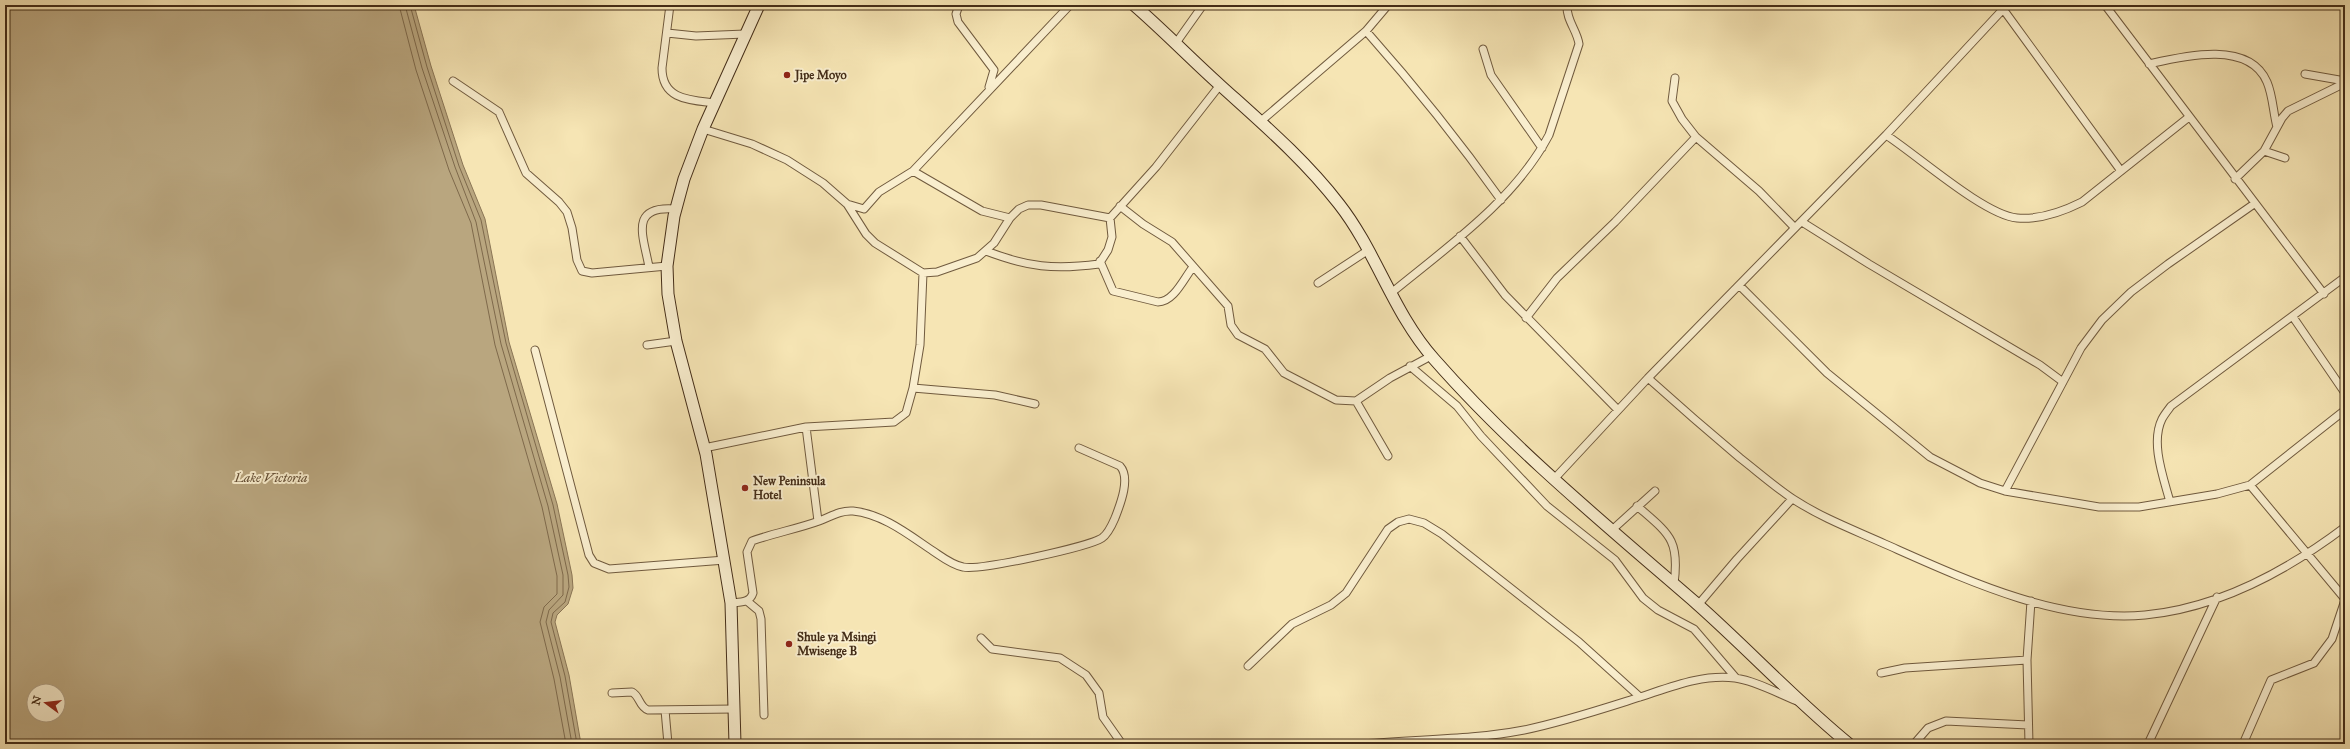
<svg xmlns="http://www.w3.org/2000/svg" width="2350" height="749" font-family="'IM FELL Great Primer',serif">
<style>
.water{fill:#b9a67f;stroke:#8a7555;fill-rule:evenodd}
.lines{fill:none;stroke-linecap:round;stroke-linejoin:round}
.shore{stroke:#7e694b;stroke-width:1}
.street-casing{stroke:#705a3e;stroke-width:9}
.secondary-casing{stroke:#432c17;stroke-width:13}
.street{stroke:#f9eece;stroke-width:7}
.secondary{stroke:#f9eece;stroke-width:11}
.poi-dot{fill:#8f2418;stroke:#f9eece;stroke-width:1.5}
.labels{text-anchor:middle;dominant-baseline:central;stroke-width:4;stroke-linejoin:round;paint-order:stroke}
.poi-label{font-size:12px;font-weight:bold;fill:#432c17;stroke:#f9eece;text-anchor:start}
.water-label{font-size:13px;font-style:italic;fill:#604a31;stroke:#f9eece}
</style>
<rect width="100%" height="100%" fill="#f6e5b4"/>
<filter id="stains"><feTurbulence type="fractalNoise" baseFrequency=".005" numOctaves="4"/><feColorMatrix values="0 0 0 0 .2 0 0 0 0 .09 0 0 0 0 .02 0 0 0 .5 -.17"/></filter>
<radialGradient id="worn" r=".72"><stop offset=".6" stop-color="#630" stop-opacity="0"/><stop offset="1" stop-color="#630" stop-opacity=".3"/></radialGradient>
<path class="water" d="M5 5H414L431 66 463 165 485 219 509 342 557 504 572 575 573 588 568 604 557 615 555 622 569 675 581 744H5ZM34 691H58V715H34Z"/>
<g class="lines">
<path class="shore" d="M399 5 416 70 449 170 471 223 495 345 542 507 557 576V594L544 607 540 622 554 679 566 744
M405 5 422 68 455 167 476 222 501 344 548 506 563 575V595L549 610 546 622 560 677 572 744
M410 5 427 67 459 166 481 220 506 343 553 505 568 575 569 587 565 602 553 613 551 622 565 676 577 744"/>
<g class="street-casing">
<path id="street" d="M670 5 662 68C662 100 690 100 715 103
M674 5H692
M959 5 956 14 958 22 994 70 989 87
M2105 5 2324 294
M2003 9 2121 171
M1366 31C1414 85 1459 141 1501 200
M667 33 696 36 745 34
M1176 43 1203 5
M1483 49 1491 75 1542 148
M2149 64C2184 56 2249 40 2267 82 2273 96 2273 112 2277 127
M2305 74 2345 81
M1675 78 1672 101 1682 119 1696 137 1759 191 1795 228
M453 81 499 112 526 173 559 202 567 212 572 228 577 260 582 271 592 273 667 266
M1261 121 1366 31 1388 5
M703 129 752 144 787 160 823 183 847 204 866 234 875 243 923 273 937 272 977 258 994 243 1010 218 1019 209 1028 205H1041L1110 218
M1886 135C1917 155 1984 215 2017 218 2040 220 2062 212 2082 202L2189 117
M2264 151 2285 158
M913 171 982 211 1010 218
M2235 179 2264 151 2282 118 2288 111 2345 83
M847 204 864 209 879 192 913 171 1070 5
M1120 206 1143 224 1172 242 1228 306 1231 325 1238 335 1265 349 1284 373 1336 400 1356 401 1390 378 1431 356
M1802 222 1869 264 2040 365 2063 382
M1460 236 1505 295 1618 410
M986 251C1028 267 1054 270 1099 264L1108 250 1112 237 1110 218 1156 167 1220 85
M1100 261 1113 291 1158 302C1174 302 1184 278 1193 267
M649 267C643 235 629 205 676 209
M1318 283 1367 251
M1740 286 1827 373 1930 457 1980 483 2005 491 2099 507H2139L2217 494 2250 485 2345 410
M1390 294C1447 247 1514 201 1549 135L1579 44C1577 30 1566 20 1567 5
M2293 317 2345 393
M1526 318 1557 278 1615 222 1696 137
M647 345 676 341
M535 350 589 555 594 563 609 569 725 560
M1410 366 1457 406 1481 436 1547 506 1615 560 1643 598 1658 610 1694 629 1736 678
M1648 378C1678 405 1709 432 1740 458 1758 472 1775 487 1793 499 1822 518 1854 530 1885 544 1964 579 2057 623 2145 615 2218 608 2288 570 2345 527
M913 388 995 395 1035 404
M1356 401 1388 456
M806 427 818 521
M704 448 806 427 894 422 906 413 913 388 920 345 923 273
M1555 478 1648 378 1886 135 2007 5
M2250 485 2345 599
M2005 491 2081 348 2102 320 2131 292 2168 264 2254 204
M2170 502C2164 479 2150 443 2162 419 2164 415 2168 410 2171 406L2345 277
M1637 506C1669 534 1680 539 1674 584
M1612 530 1655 491
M747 601 759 611 761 619 764 715
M731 603C740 602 750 603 753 593L747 552 752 541C774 533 797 529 819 521 830 517 840 510 853 511 883 514 909 535 933 551 942 557 952 565 963 567 979 571 1088 547 1102 538 1108 534 1112 525 1115 518 1120 505 1131 478 1120 466L1079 448
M1698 605 1737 559 1792 499
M981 638 992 649 1060 658 1086 675 1099 693 1103 717 1122 744
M1248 666 1292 624 1331 605 1346 593 1388 529 1398 522 1409 519 1424 523 1442 534 1579 642 1640 697
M1881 673 1905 668 2027 660
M612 693 632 692C640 696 639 707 648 710L735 709
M665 710 668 744
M1364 744C1417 739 1472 740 1524 730 1563 722 1602 709 1640 697 1671 687 1702 674 1735 678 1756 681 1777 693 1797 701
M1914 744 1928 728 1946 721 2028 725
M2029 744 2027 660 2031 601
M2148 744 2217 597
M2243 744 2271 680 2314 663 2332 639 2345 600"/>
</g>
<g class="secondary-casing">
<path id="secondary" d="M1134 5C1164 31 1192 60 1221 86 1263 124 1305 160 1339 204 1376 251 1393 313 1434 359 1512 448 1606 525 1696 603 1748 649 1795 700 1849 744
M735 744 731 603 706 454 676 341 668 294 667 266 674 216 684 179 703 129 759 5"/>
</g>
<use href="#street" class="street"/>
<use href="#secondary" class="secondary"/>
</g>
<g class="poi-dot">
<circle cx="787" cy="75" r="4"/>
<circle cx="745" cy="488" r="4"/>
<circle cx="789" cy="644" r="4"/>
</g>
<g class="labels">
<g class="poi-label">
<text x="795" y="75">Jipe Moyo</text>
<text x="753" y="481">New Peninsula<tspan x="753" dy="14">Hotel</tspan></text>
<text x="797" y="637">Shule ya Msingi<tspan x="797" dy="14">Mwisenge B</tspan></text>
</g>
<g class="water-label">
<text x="271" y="478">Lake Victoria</text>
</g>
</g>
<rect width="2350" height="749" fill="none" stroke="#f6e5b4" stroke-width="20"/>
<rect x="6" y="6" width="2338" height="737" fill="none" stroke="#432c17" stroke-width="2"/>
<rect x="10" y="10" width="2330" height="729" fill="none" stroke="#432c17"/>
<g transform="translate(46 703) rotate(285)"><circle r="19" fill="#f9eece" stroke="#b0a085"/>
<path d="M0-3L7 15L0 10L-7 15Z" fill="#8f2418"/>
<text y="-6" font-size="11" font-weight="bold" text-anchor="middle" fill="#432c17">N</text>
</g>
<rect width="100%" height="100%" filter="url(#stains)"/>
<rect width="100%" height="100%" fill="url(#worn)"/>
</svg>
